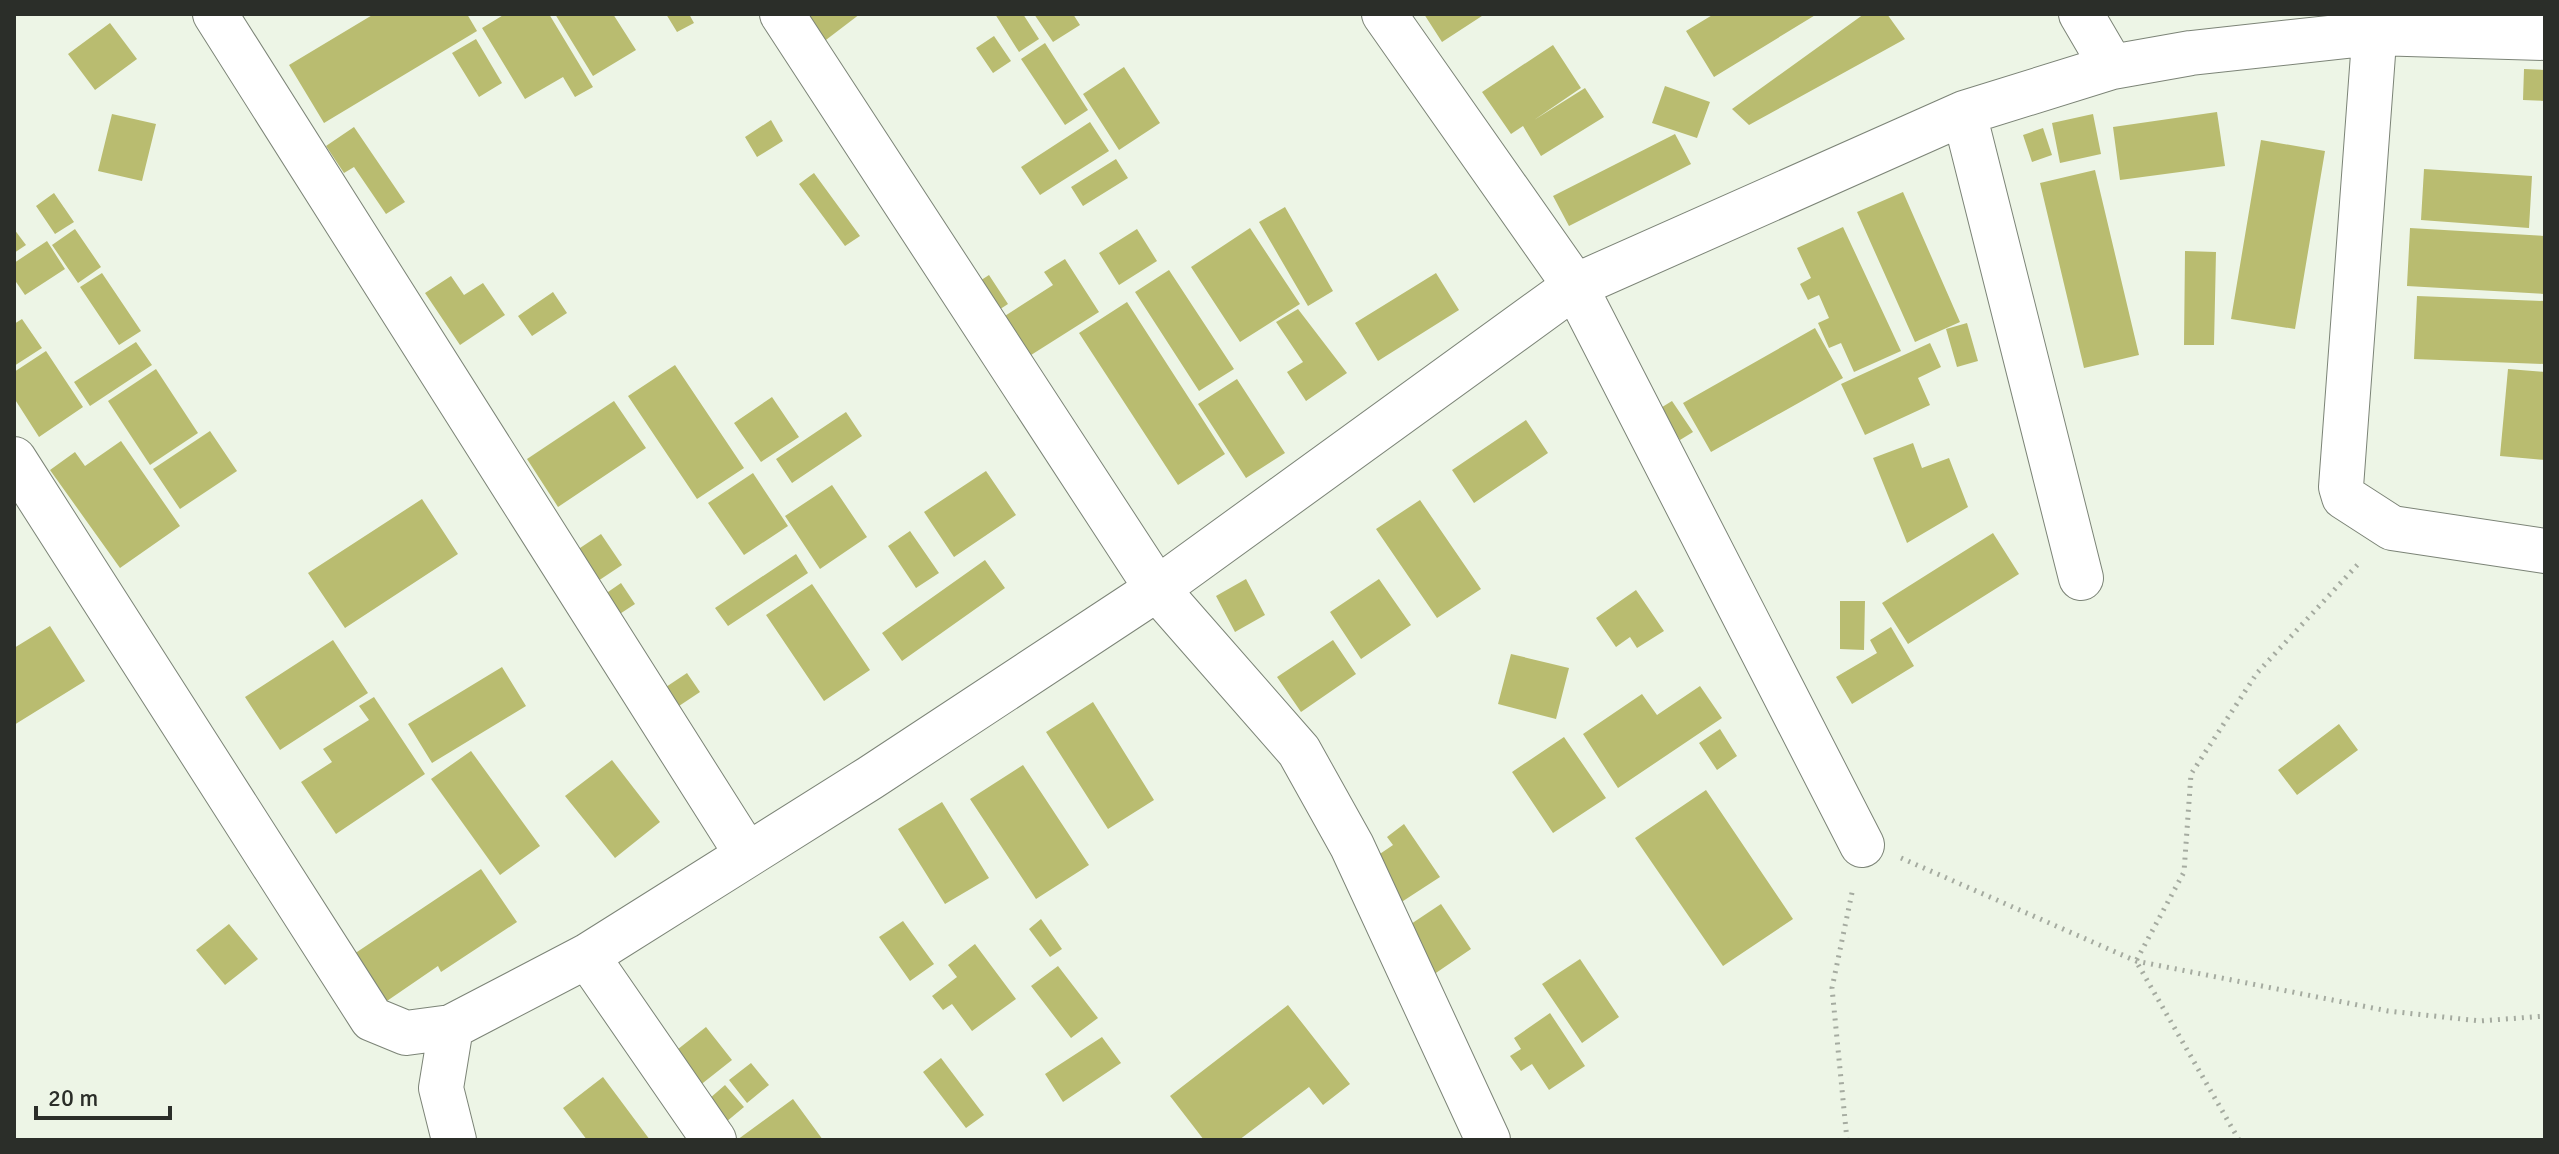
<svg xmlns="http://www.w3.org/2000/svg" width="2559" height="1154" font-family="Signika,sans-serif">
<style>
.building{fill:#b9bc70}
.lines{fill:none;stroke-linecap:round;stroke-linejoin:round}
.minor-casing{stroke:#7c8477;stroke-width:46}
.path{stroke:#a5aba0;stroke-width:5;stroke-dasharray:2 6;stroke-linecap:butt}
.minor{stroke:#fff;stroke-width:44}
</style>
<rect width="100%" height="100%" fill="#edf5e6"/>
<path class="building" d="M374 14H467L477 31 324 123 289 65Z
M505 14H549L593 87 575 97 563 77 525 99 482 28Z
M555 14H613L636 50 593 76Z
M666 14H689L694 23 677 32Z
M793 14H860L818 46Z
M995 14H1023L1039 39 1019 52Z
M1034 14H1073L1080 25 1053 42Z
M1424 14H1485L1442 42Z
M1714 14H1817L1714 77 1686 31Z
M1864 14H1887L1905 39 1749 125 1732 109Z
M110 23 137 59 95 90 68 54Z
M994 36 1011 61 993 73 976 48Z
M476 39 502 83 479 97 452 53Z
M1045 43 1088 110 1065 125 1021 59Z
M1553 45 1581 88 1534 120 1585 88 1604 117 1541 156 1523 126 1511 134 1482 92Z
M1124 67 1160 123 1119 150 1083 94Z
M2524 69 2545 70V101L2523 100Z
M1665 86 1710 102 1697 138 1652 123Z
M2217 112 2225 166 2120 180 2113 127Z
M112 114 156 124 142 181 98 171Z
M2093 114 2101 154 2060 163 2052 123Z
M771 120 783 141 757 157 745 137Z
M1090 122 1109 151 1040 195 1021 167Z
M354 127 405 202 386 214 354 167 344 173 326 146Z
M2043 128 2052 155 2032 162 2023 135Z
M1675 134 1691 164 1569 226 1553 196Z
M2261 140 2325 151 2295 329 2231 319Z
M1116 159 1128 178 1083 206 1071 187Z
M2424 169 2532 176 2529 228 2421 220Z
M2095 170 2139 355 2084 368 2040 183Z
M814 173 860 236 845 246 799 184Z
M1903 192 1960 322 1915 342 1857 212Z
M54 193 74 222 55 234 36 206Z
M1285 207 1333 291 1308 306 1259 222Z
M1843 227 1901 351 1854 372 1841 343 1829 348 1818 323 1829 318 1819 295 1808 300 1800 284 1811 278 1797 248Z
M1250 228 1300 304 1240 342 1191 267Z
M2410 228 2545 236V294L2407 286Z
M14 229 26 245 14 253Z
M75 229 101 267 78 283 52 245Z
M1137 229 1157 261 1119 285 1099 253Z
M47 241 65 269 25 295 14 279V263Z
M2185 251 2216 252 2214 345H2184Z
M1065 259 1099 312 1020 362 994 323 1053 285 1044 272Z
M1169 270 1234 369 1199 391 1135 292Z
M102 273 141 331 119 345 80 287Z
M1436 273 1459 310 1378 361 1355 323Z
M989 275 1008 304 988 317 969 288Z
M451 276 464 295 483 283 505 315 460 345 425 293Z
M553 292 567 313 532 336 518 316Z
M2417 296 2545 301V364L2414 359Z
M1127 302 1225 454 1178 485 1079 333Z
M1298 309 1347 373 1306 401 1287 372 1303 362 1276 322Z
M22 319 42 348 14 366V324Z
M1967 323 1978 361 1957 367 1946 329Z
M1815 328 1843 378 1711 452 1683 403Z
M136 342 152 365 90 406 74 382Z
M1930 343 1941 367 1918 378 1930 405 1865 435 1841 384Z
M46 351 83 407 39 437 14 398V372Z
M675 365 744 468 697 499 628 396Z
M156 369 198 433 150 465 108 401Z
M2508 369 2545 372V460L2500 456Z
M1237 379 1285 453 1246 478 1198 404Z
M772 397 799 437 761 462 734 423Z
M614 401 646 448 558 507 527 459Z
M1672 401 1693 432 1680 440 1659 409Z
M846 412 862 436 792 483 776 459Z
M1526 420 1548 453 1474 503 1452 470Z
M210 431 237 471 180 509 153 469Z
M121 441 180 526 120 568 50 470 75 452 85 466Z
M1913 443 1922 468 1949 458 1968 507 1907 543 1873 458Z
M986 471 1016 515 954 557 924 512Z
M753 473 788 526 744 555 708 503Z
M832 485 867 537 820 569 785 516Z
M422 499 458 554 345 628 308 573Z
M1420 500 1481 589 1437 618 1376 529Z
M910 531 939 573 916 588 888 546Z
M1993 533 2019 574 1908 644 1882 603Z
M601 534 622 565 592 585 571 554Z
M796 554 808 573 728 626 715 608Z
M985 560 1005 588 902 661 882 633Z
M1246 579 1265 615 1235 632 1216 596Z
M1379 579 1411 625 1361 659 1330 612Z
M621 583 635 604 609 621 595 601Z
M812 584 870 670 824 701 766 615Z
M1636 590 1664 631 1637 648 1630 637 1616 647 1596 618Z
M1840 601H1865L1864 650 1840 649Z
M50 626 85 681 14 725V648Z
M1891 627 1914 666 1852 704 1836 677 1877 653 1870 640Z
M333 640 368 693 280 750 245 697Z
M1333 640 1356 674 1301 712 1277 677Z
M1511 654 1569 668 1556 719 1498 704Z
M502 667 526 706 432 763 408 724Z
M687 673 700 692 673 710 660 691Z
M1700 686 1722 718 1618 788 1583 734 1642 694 1657 715Z
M374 697 425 774 336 834 301 782 332 762 323 749 369 720 359 706Z
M1093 702 1154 800 1108 829 1046 732Z
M2339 724 2358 750 2297 795 2278 770Z
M1720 729 1737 756 1717 770 1699 743Z
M1564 737 1606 798 1553 833 1512 772Z
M471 751 540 846 500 875 431 779Z
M612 760 660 822 615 858 565 796Z
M1023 765 1089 865 1036 899 970 799Z
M1706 790 1793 919 1723 966 1635 838Z
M942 802 989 878 945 904 898 829Z
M1404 824 1440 877 1400 903 1371 860 1393 845 1387 837Z
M481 869 517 922 441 972 438 966 384 1003 351 956Z
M1441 904 1471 949 1430 977 1399 932Z
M1041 919 1062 949 1050 957 1029 929Z
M903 921 934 964 910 981 879 937Z
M229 924 258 959 225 985 196 950Z
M975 944 1016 999 972 1031 952 1004 943 1010 932 996 957 977 948 965Z
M1580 959 1619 1017 1582 1043 1542 984Z
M1058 966 1098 1018 1071 1038 1031 986Z
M1288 1005 1350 1084 1323 1105 1309 1087 1239 1140H1204L1170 1096Z
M1550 1013 1585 1066 1549 1090 1532 1064 1521 1071 1510 1056 1521 1049 1514 1038Z
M706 1027 732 1060 694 1090 668 1057Z
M1102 1037 1121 1063 1063 1102 1045 1074Z
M941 1058 984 1115 966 1128 923 1072Z
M751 1063 769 1085 747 1103 729 1080Z
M603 1077 650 1140H587L563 1108Z
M725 1085 744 1107 720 1127 701 1106Z
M793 1099 823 1140H737Z"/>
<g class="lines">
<g class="minor-casing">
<path id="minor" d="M215 14 746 853
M782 14 1157 589 1299 751 1352 846 1488 1140
M1384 14 1575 286 1862 845
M2081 14 2112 67
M2376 14 2341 487 2344 497 2392 528 2545 551
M1964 113 2081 578
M14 459 372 1019 406 1033 451 1027 587 956 870 778 1157 589 1575 286 1964 113 2112 67 2191 53 2374 33 2545 38
M587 956 714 1140
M451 1027 441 1088 454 1140"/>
</g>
<path class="path" d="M1901 858 2136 961 2388 1011 2480 1021 2545 1016
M1847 1140 1832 988 1853 888
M2239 1140 2136 961 2184 872 2191 774 2257 673 2361 561"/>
<use href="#minor" class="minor"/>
</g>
<rect width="2559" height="1154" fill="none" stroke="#2b2e29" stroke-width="32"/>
<path d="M36 1106v12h134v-12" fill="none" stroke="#2b2e29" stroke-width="4"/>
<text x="48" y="1106" font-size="24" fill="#2b2e29" stroke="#edf5e6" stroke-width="6" paint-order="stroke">20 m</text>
</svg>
